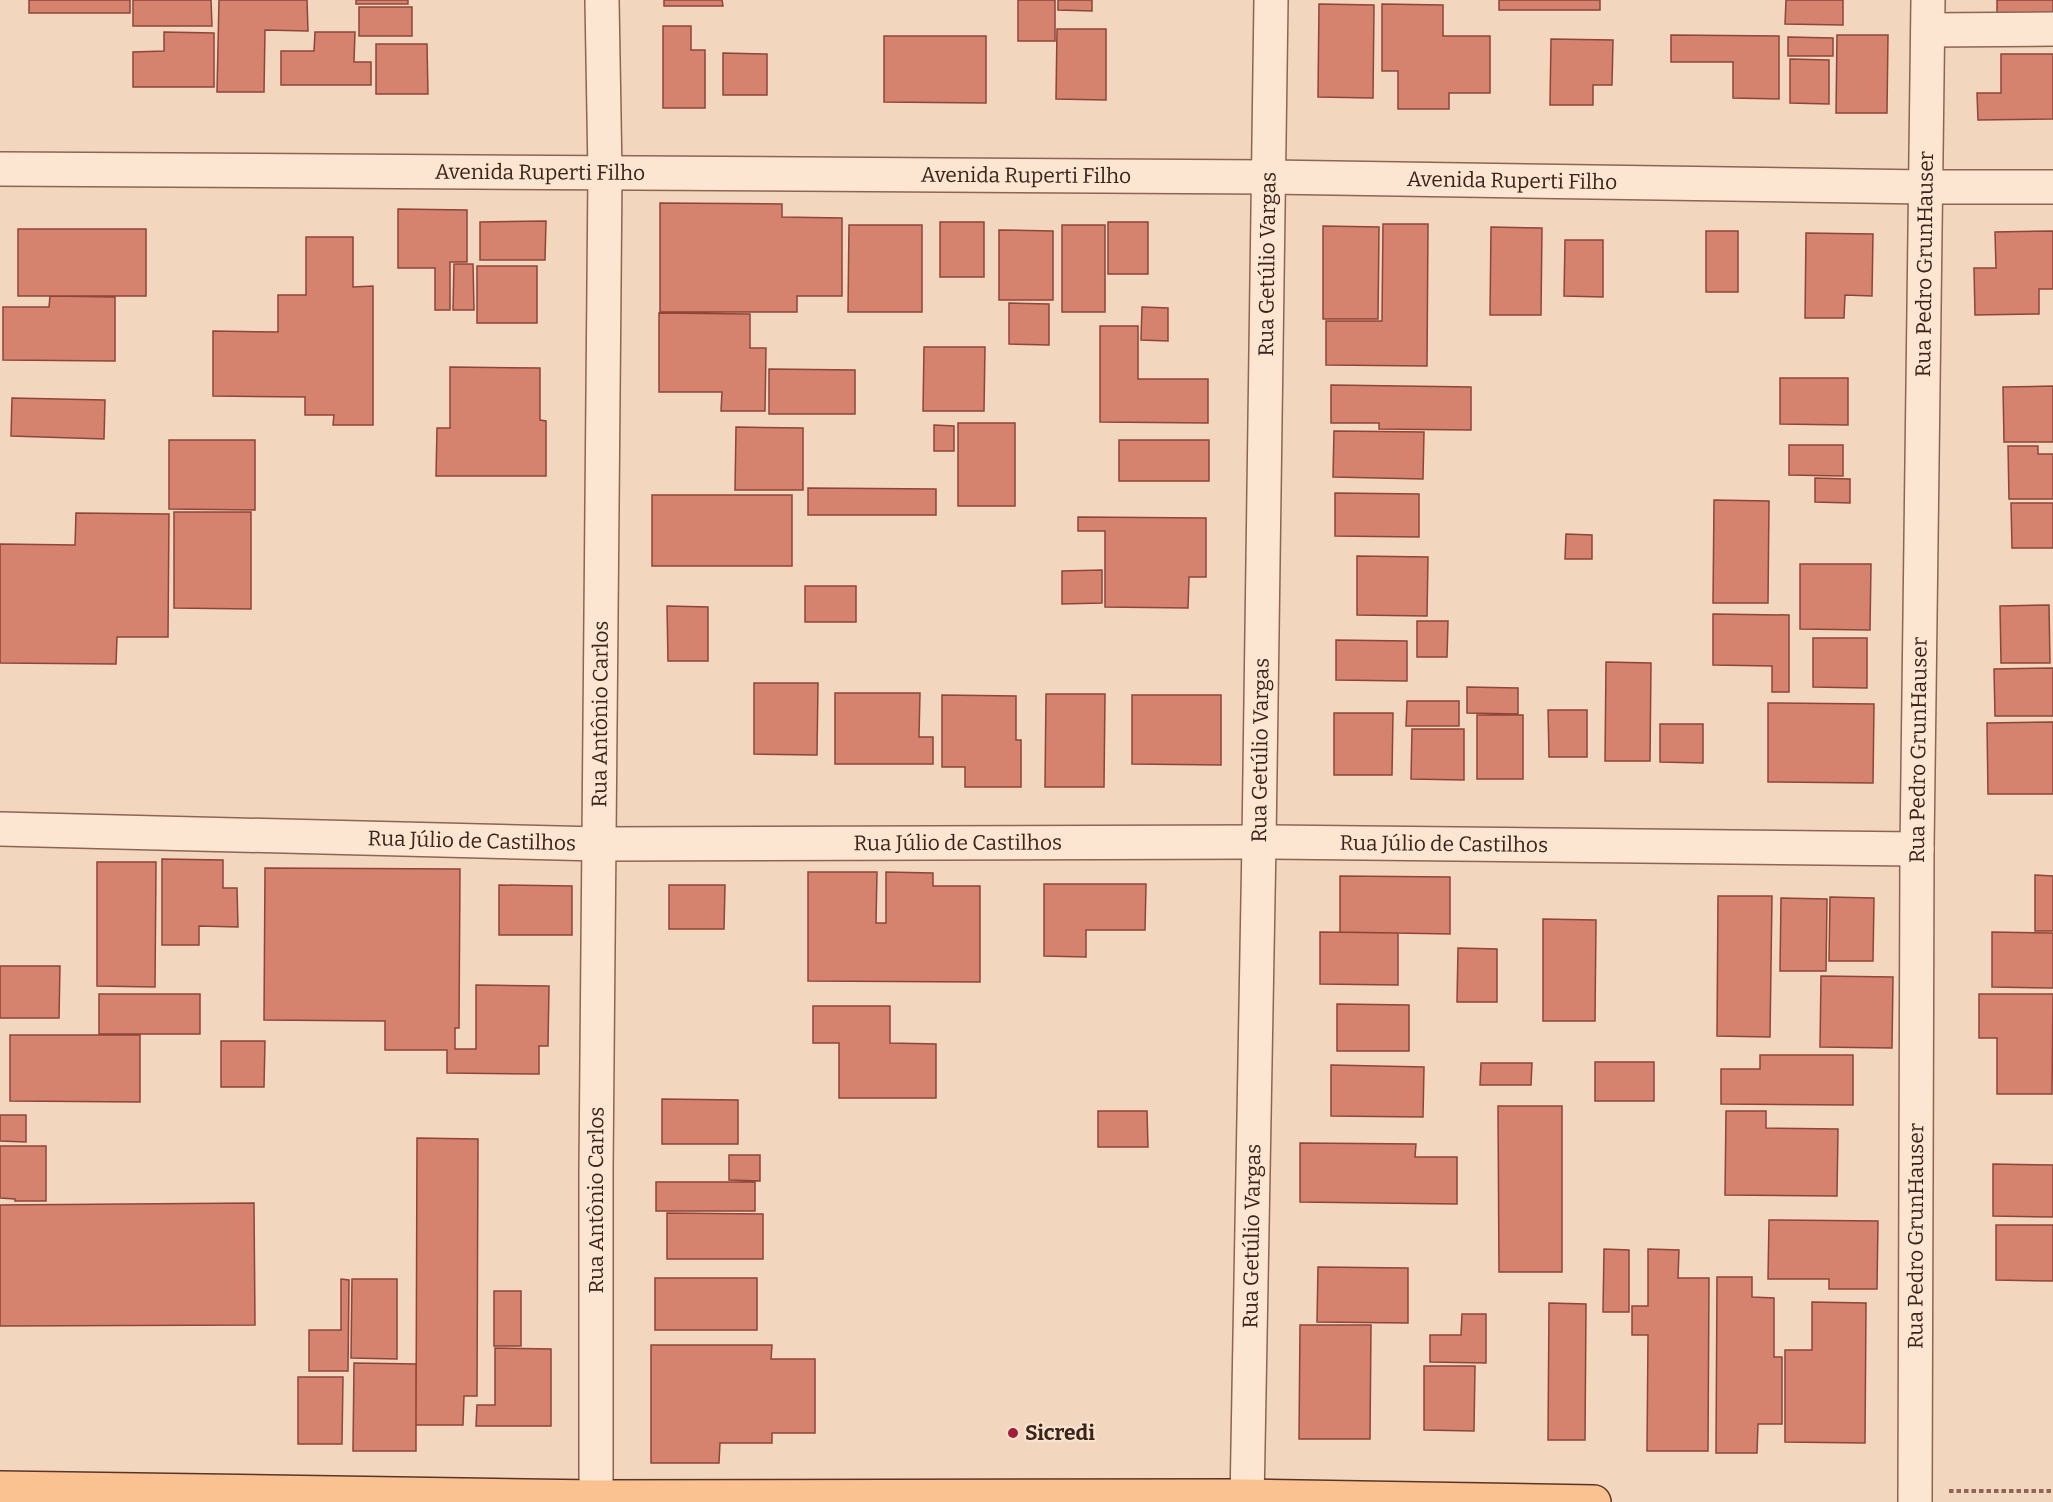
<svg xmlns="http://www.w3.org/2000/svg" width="2053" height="1502" font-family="Bitter,serif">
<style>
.building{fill:#d5826f;stroke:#8e4638;stroke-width:1.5}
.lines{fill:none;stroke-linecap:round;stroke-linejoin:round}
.minor-casing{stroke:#8c6554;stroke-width:36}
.major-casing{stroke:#593529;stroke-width:36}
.path{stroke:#8c6554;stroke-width:4;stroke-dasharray:4.5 3;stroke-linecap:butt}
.minor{stroke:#fce6d1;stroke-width:33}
.major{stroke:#fac191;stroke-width:33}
.poi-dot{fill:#a21e3d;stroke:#f9e3ce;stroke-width:2}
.labels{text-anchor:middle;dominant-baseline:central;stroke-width:4.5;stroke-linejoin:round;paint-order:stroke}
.street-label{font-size:21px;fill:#3a231b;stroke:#f9e3ce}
.poi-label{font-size:21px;font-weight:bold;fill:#3a231b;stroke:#f9e3ce;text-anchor:start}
</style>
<rect width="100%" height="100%" fill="#f2d6bd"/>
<path class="building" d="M29 0H130V13H29Z
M133 0H211L212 26H133Z
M219 0H307L308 31 265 30 264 92H217Z
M356 0H408V4H356Z
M664 0H722L723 6H664Z
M1018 0H1055V41H1018Z
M1058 0H1092V11L1058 10Z
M1499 0H1600V10H1499Z
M1786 0H1843V25L1785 24Z
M1997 0H2053V14H1997Z
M1319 4 1374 5 1373 98 1318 97Z
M1382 4 1443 5V36H1490V93H1449V109H1398V71H1382Z
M359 7H412V36H359Z
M663 26H691V50H705V108H663Z
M1057 29H1106V100L1056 99Z
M164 32 214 33V87H133V52L164 51Z
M315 32H355L354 62H371V85H281V51H314Z
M1671 35 1779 36V99L1733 98V62H1671Z
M1837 35H1888L1887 113H1836Z
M884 36H986V103L884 102Z
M1788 37 1833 38V56H1788Z
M1551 39 1613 40 1612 85H1593V105H1550Z
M376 44H427L428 94H376Z
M723 53 767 54V95H723Z
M2001 54H2053V119L1978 120 1977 93H2001Z
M1790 59 1829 60V104L1790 103Z
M660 203 782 204V217L842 218V296H797V312H660Z
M398 209 467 210V262H450V310H435V268H398Z
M546 221 545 260H480V222Z
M940 222H984V277H940Z
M1108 222H1148V274H1108Z
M1383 224H1428L1427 366 1326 365V321H1382Z
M849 225H922V312H848Z
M1062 225H1105V312H1062Z
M1323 226 1379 227 1378 319H1323Z
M1491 227 1542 228 1541 315H1490Z
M18 229H146V296H18Z
M999 230 1053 231V300H999Z
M1706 231H1738V292H1706Z
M2053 231V289H2039V314L1975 315 1974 268H1996L1995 232Z
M1806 233 1873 234 1872 296 1845 295 1844 318H1805Z
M306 237H353V287L373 286V425H333L334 415H305V397L213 396V331L278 332V295H306Z
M1565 240H1603V297L1564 296Z
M454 264H473L474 310H453Z
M477 266H537V323H477Z
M50 296 115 297V361L3 360V307H49Z
M1009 303 1049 304V345L1009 344Z
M1142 307 1168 308V341L1141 340Z
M659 313 750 314V348H766L765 411H721L722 392H659Z
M1100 326H1138V379H1208V423L1100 422Z
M924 347H985L984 411H923Z
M450 367 540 368V420L546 421V476H436L437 428H450Z
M769 369 855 370V414H769Z
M1780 378H1848V425L1780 424Z
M1331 385 1471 387V430L1379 429V423H1331Z
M2053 386V442H2004L2003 387Z
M12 398 105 400 104 439 11 436Z
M958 423H1015V506H958Z
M934 425 954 426V451H934Z
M736 427 803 428V490H735Z
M1334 431 1424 432 1423 479 1333 477Z
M169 440H255V510L169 509Z
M1119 440H1209V481H1119Z
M1789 445H1843V476L1789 475Z
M2008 446H2038V454H2053V499H2009Z
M1815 478 1850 479V503L1815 502Z
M808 488 936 489V515H808Z
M1335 493 1419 494V537L1335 536Z
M652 495H792V566H652Z
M1714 500 1769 501 1768 603H1713Z
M2011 503H2053V548H2012Z
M174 512H251V609L174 608Z
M76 513 169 514 168 637H117L116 664 0 663V544L75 545Z
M1078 517 1206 518V577H1189L1188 608 1105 607V531H1078Z
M1566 534 1592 535V559H1565Z
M1357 556 1428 557 1427 616 1357 615Z
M1800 564H1871L1870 630 1800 629Z
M1102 570V603L1062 604V571Z
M805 586H856V622H805Z
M2049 605 2050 663H2001L2000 606Z
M667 606 708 607V661H668Z
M1713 614 1789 615V692H1772V666L1713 665Z
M1417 621H1448L1447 657H1417Z
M1813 638H1867V688L1813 687Z
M1336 640 1407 641V681L1336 680Z
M1606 662 1651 663 1650 761H1605Z
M2053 668V716H1995L1994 669Z
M754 683H818L817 755 754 754Z
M1467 687 1518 688V714L1467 713Z
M835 693H920L919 737H933V764H835Z
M1046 694H1105L1104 787H1045Z
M942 695 1016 696V740H1021V787H965V767H942Z
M1132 695H1221V765L1132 764Z
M1407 701H1459V726H1406Z
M1768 703 1874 704 1873 783 1768 782Z
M1548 710H1587V757H1549Z
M1334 713H1393L1392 775H1334Z
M1477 715H1523V779H1477Z
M2053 722V794H1988L1987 723Z
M1660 724H1703V763L1660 762Z
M1412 729H1464V780L1411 779Z
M162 859 223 860V888H237L238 927 199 926V945H162Z
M97 862H156L155 987 97 986Z
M265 868 460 869 459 1028H455V1049H476V985L549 986 548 1046H539V1074L447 1073V1050H385V1021L264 1020Z
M808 872H877L876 923H886V872L933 873V886H980V982L808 981Z
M2035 875 2053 876V931H2035Z
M1340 876 1450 877V934L1340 932Z
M1044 884H1146L1145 930H1086V957L1044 956Z
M499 885 572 886V935H499Z
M669 885H725L724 929H669Z
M1718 896H1772L1770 1037 1717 1036Z
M1830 897 1874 898 1873 961H1829Z
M1781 898 1827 899 1826 971H1780Z
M1543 919 1596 920 1595 1021H1543Z
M1320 932 1398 933V985L1320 984Z
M1992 932 2053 933V988L1992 987Z
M1458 948 1497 949V1002H1457Z
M0 966H60L59 1018H0Z
M1821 976 1893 977 1892 1048 1820 1047Z
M99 994H200V1034H99Z
M1979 994H2053L2052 1094H1997V1038H1979Z
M1337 1004 1409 1005V1051H1337Z
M813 1006H890V1043L936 1044V1098H839V1043H813Z
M10 1035H140V1102L10 1101Z
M221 1041H265L264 1087H221Z
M1760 1055H1853V1105L1721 1104V1069H1760Z
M1595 1062H1654V1101H1595Z
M1481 1063H1532L1531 1085H1480Z
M1331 1065 1424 1067 1423 1117 1331 1116Z
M662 1099 738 1100V1144H662Z
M1498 1106H1562V1272H1499Z
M1098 1111H1147L1148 1147H1098Z
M1726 1111H1766V1128L1838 1129 1837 1196 1725 1195Z
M0 1115H26V1142L0 1141Z
M417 1138 478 1139 477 1396H464L463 1425H416Z
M1300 1143 1416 1144 1415 1157H1457V1204L1300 1202Z
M0 1146H46V1201H15V1199L0 1198Z
M729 1155H760V1181L729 1180Z
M1993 1164 2053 1165V1217L1993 1216Z
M656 1182H755V1211H656Z
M254 1203 255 1325 0 1326V1205Z
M667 1213 763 1214V1259H667Z
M1769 1220 1878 1221 1877 1289H1829V1279H1768Z
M1996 1225H2053V1281L1996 1280Z
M1604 1249 1629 1250V1312H1603Z
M1648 1249 1679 1250 1678 1278H1709L1708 1451H1647L1648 1335H1632V1306H1648Z
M1318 1267 1408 1268V1323L1317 1322Z
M1717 1277H1752V1297L1774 1298V1357H1782V1424H1758L1757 1453H1716Z
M655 1278H757V1330H655Z
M341 1279 349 1280 348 1371H309V1330H341Z
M352 1279H397V1359L351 1358Z
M494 1291H521V1346H494Z
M1812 1302 1866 1303 1865 1443 1785 1442V1350H1812Z
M1549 1303 1586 1304 1585 1440H1548Z
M1462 1314H1486V1363L1430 1362V1335H1461Z
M1300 1325H1371L1370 1439H1299Z
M651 1345H772L771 1359H815V1433H772V1443H720L719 1463H651Z
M495 1348 551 1349V1426H476L477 1405H495Z
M354 1363 416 1364V1451H353Z
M1424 1366H1475L1474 1431 1424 1430Z
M298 1377H343L342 1444H298Z"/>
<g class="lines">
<g class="minor-casing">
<g id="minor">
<path d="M1928 30 2053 29"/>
<path id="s1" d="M0 169 1268 177 1926 187H2053"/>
<path id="s2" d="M0 829 599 844 1259 842 1917 849"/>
<path id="s3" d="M596 1502V1169L605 174 602 0"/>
<path id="s4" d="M1247 1502 1259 842 1271 0"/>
<path id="s5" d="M1915 1502 1917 849 1928 0"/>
</g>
</g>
<g class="major-casing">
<path id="major" d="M0 1488 596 1497 1247 1496 1594 1502"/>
</g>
<path class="path" d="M1949 1491H2053"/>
<use href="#minor" class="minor"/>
<use href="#major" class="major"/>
</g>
<circle class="poi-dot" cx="1013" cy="1433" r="6"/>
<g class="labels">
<g class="street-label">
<text stroke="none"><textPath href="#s1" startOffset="540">Avenida Ruperti Filho</textPath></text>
<text stroke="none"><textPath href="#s1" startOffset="1026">Avenida Ruperti Filho</textPath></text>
<text stroke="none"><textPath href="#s1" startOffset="1512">Avenida Ruperti Filho</textPath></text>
<text stroke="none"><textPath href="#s4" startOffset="1238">Rua Getúlio Vargas</textPath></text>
<text stroke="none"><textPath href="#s5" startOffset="1238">Rua Pedro GrunHauser</textPath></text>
<text stroke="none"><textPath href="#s3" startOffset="788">Rua Antônio Carlos</textPath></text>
<text stroke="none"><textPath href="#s4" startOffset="752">Rua Getúlio Vargas</textPath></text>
<text stroke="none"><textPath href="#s5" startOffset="752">Rua Pedro GrunHauser</textPath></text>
<text stroke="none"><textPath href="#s2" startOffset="472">Rua Júlio de Castilhos</textPath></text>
<text stroke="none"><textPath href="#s2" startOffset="958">Rua Júlio de Castilhos</textPath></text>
<text stroke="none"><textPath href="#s2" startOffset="1444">Rua Júlio de Castilhos</textPath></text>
<text stroke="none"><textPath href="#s3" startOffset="302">Rua Antônio Carlos</textPath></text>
<text stroke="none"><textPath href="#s4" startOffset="266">Rua Getúlio Vargas</textPath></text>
<text stroke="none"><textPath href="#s5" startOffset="266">Rua Pedro GrunHauser</textPath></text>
</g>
<g class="poi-label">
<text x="1025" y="1433">Sicredi</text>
</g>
</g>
</svg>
